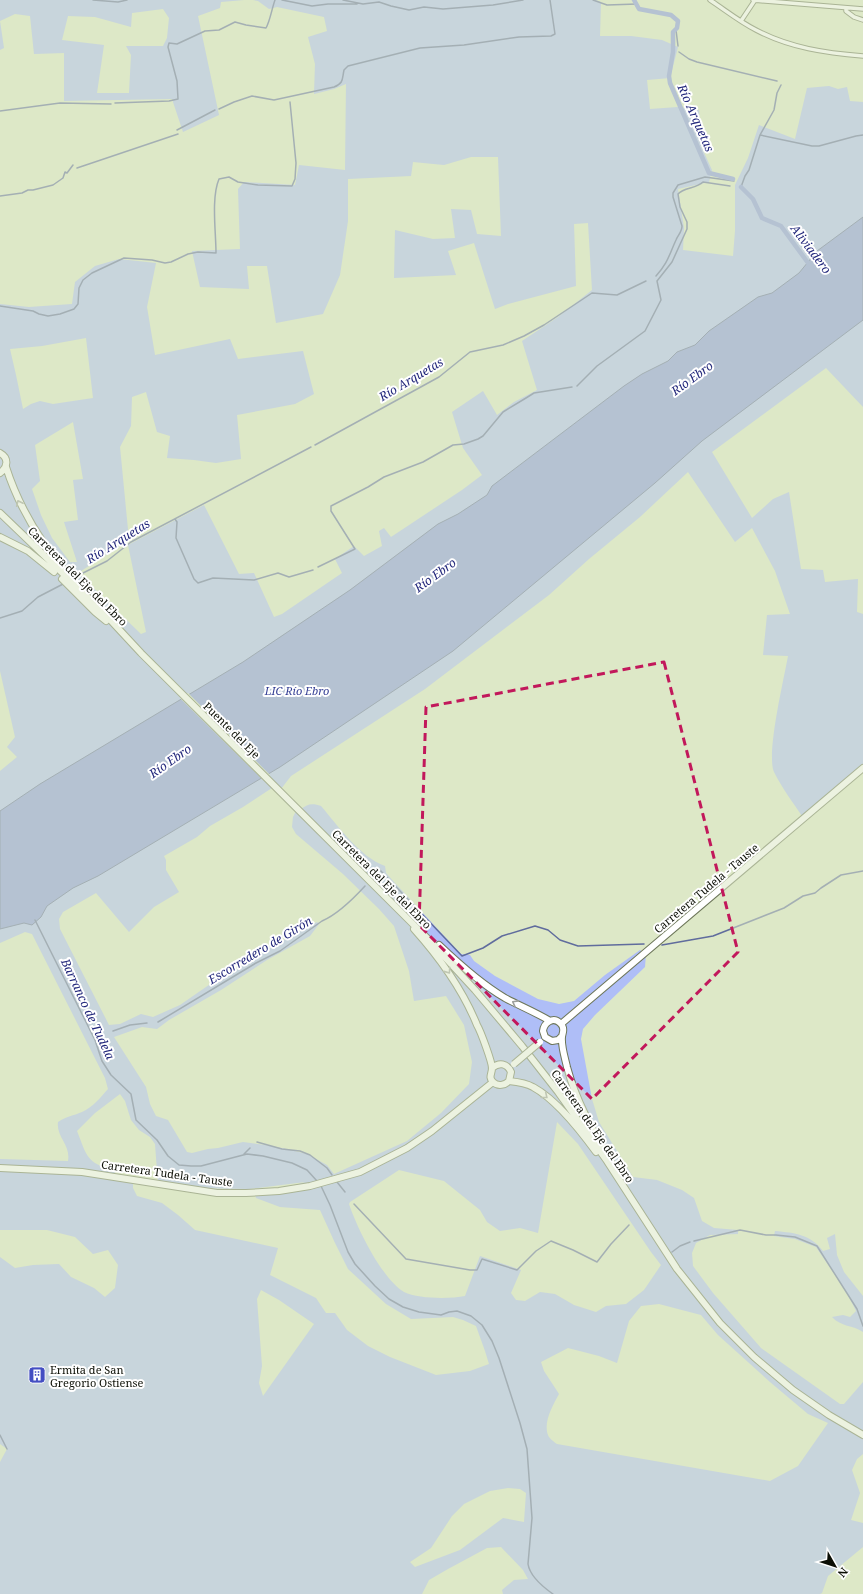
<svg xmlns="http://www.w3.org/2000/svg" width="863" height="1594" font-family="'Noto Serif',serif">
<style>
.green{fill:#afbef7;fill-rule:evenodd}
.water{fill:#8595df;stroke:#606c9d}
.pier{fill:#dde8c7}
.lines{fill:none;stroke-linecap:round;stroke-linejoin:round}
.stream{stroke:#606c9d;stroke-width:1.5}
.canal{stroke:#8595df;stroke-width:4.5}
.street-casing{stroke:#6d7659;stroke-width:5.5}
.primary-casing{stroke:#6d7659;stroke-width:8}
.street{stroke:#fff;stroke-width:3.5}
.primary{stroke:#fff;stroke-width:6}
.primary-bridge-casing{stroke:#6d7659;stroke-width:8;stroke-linecap:butt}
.primary-bridge{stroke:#fff;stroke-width:6}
.oneway{stroke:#9d9f9b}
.marked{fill:none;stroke:#c2185b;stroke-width:3;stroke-dasharray:8 5;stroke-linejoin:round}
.labels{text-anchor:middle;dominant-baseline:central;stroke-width:4;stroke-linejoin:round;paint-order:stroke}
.street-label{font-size:11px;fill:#0b0e04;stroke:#fff}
.park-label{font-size:11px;font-style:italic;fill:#353f95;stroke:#fff}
.poi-label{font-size:11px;fill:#0b0e04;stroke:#fff;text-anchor:start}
.water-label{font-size:12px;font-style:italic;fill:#22277b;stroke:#fff}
</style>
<rect width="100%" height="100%" fill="#dde8c7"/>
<path class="green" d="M0 0H244L221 2 220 8 198 16 219 115 183 132 172 99 64 101V53L34 54 30 16 15 14 0 21 4 48 0 50ZM163 9 169 18 167 38 163 46H126L131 55 129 93H97L104 45 62 40 68 16 95 17 131 27 132 13Z
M253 0H596L601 2 600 36H631L662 40 678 47 670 78 647 80 650 109 678 107 699 110 701 146 712 170 709 182 678 189 684 228 683 250 733 256 735 231V185L748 158 759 125 795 139 807 88 829 86 838 89 847 87 850 101 863 102V407L826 368 712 452 752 518 773 499 789 492 801 569 823 570 825 582 858 579 857 612 863 614V768L804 819C794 804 782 788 774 772 766 754 784 679 788 656L763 655 767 615 790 614 775 571 752 528 735 542 688 472 640 517 589 559 549 595 425 689 291 776 281 789 275 786 243 807 210 826 197 837 164 856 166 860V870L179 892 154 907 129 932 96 893 63 912 59 919 60 929 109 1025 120 1024 141 1014 153 1017 180 1005 219 978 236 969 269 948 317 922 319 924 310 936 267 960 221 990 169 1020 157 1029 142 1027 114 1037 146 1087 150 1104 156 1116 168 1120 187 1152 192 1153 208 1149 218 1148 243 1142 265 1145 287 1149 307 1154 327 1165 334 1174 407 1141 441 1113 469 1084 472 1062 464 1025 446 996 414 1001 409 971 394 926 379 909 343 874 296 834 292 827 293 817 298 807 300 810C307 804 312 803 321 806 338 826 360 857 385 866L386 873 394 882 461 954 470 955 474 961 495 976 538 999 559 1004 574 1001 605 975 640 950 646 954 645 967 595 1015 583 1029 581 1039 592 1099 599 1122 633 1177 657 1180 682 1190 694 1198 702 1221 714 1228 738 1230V1234L710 1235 696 1243 692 1253 693 1266 713 1293 761 1348 840 1404H844L863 1382V1454L857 1459 852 1470 860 1493 851 1520 863 1523V1547L828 1576 822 1593 820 1594H503L502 1590 514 1580 528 1579 523 1570 501 1547 487 1548 448 1569 429 1580 422 1594H0V1462L7 1449 0 1444V1257L15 1268 33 1265 59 1264 71 1277 94 1288 105 1297 115 1288 118 1265 108 1250 93 1254 75 1237 47 1230H0V1159L68 1161C71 1145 56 1137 58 1122 67 1116 73 1116 82 1112 93 1107 100 1098 108 1089L105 1078 32 934 25 932 0 943V771L17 757 7 747 15 737 0 671V304L29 307 72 304 75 282 95 266 119 259 156 263 147 307 155 355 230 339 238 359 303 351 314 394 295 404 237 415 241 459 216 463 194 460 167 458 170 436 157 432 146 392 132 397 131 426 120 447 129 540 78 573 141 634 146 632 128 545 204 505 239 574 254 573 274 617 282 614 342 573 335 559 354 546 364 556 382 546 379 531 384 528 391 537 462 490 482 475 463 448 452 412 483 391 497 415 514 402 537 390 522 341 558 317 592 290 588 223 574 224 576 286 508 304 495 309 474 243 448 251 456 275 394 278 395 230 433 239 455 238 451 209 471 210 477 234 501 236 498 157H471L444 165 413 162 411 176 348 179V221L340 275 323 314 276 323 267 266H247L249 289 200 287 192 251 240 249 238 189 244 182 295 185 299 165 345 170 346 84 334 89 314 94 315 64 308 37 327 31 324 17 277 7 269 9 258 1ZM86 338 93 398 53 404 40 401 31 404 23 409 16 375 10 349 42 346ZM73 422 83 479 73 480 78 520 64 522 77 562H70L52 538 41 515 32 489 40 481 35 445ZM120 1094 125 1101 131 1120 139 1130 150 1137 155 1144 158 1184 185 1188 249 1189 305 1182 286 1188 254 1191 256 1198 280 1207 320 1210 335 1243 348 1269 386 1304 411 1319 453 1317 463 1320 476 1326 485 1351 489 1364 470 1371 436 1375 390 1357 368 1346 347 1330 335 1313H326L316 1298 270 1275 278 1248 195 1230 178 1215 162 1203 137 1196 133 1188V1177L116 1176 114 1170C86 1163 87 1156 77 1131L95 1113ZM557 1122 578 1144 651 1252 661 1265 644 1290 626 1304 606 1306 596 1312 574 1305 555 1294 540 1292 525 1301 516 1300 511 1293 521 1270 480 1256 465 1296C450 1299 418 1299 404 1292 382 1279 357 1228 349 1204L350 1202 399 1170 444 1181 480 1210 487 1222 500 1231 520 1228 538 1233ZM261 1290 279 1300 314 1324 263 1396 259 1383 262 1366 257 1299ZM659 1304 701 1315 718 1335 770 1382 808 1414 828 1423 798 1466 770 1481 557 1444C554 1442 549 1438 548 1435 543 1422 553 1405 559 1394L544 1371 541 1362 568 1348 599 1356 617 1363 629 1321 641 1306ZM508 1488 520 1489 526 1493 524 1522 503 1518 460 1550 415 1567 410 1562 431 1548 452 1516 464 1504 490 1491Z
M775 1231C795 1233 810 1234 823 1251L830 1249 827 1238 835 1234 837 1255 844 1272 863 1296V1332C853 1325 841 1327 832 1317L843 1315 850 1317 856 1311 846 1291 816 1247 795 1239 774 1236Z"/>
<path class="water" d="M863 217V320L702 441 655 483 453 651 280 767 98 876 73 888 47 906 41 917 32 925 24 923 0 929V811L40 784 243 662 350 590 438 524 458 514 487 495 492 486 624 386 642 374 668 361 677 352 695 345 709 331 758 297 772 293 799 273 817 251Z"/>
<path class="pier" d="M188 693 270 775 263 780 180 698Z"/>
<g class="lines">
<path class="stream" d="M93 0 118 2 127 0
M282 0 312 6 328 4H357
M343 0 363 4 379 2 391 6 409 10 424 7 443 9 493 5 523 0
M593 0 607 5 637 4
M676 30 678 46
M679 52 689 59 697 62 777 81
M115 103 169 101 178 99 177 81 168 47 169 43 177 44 205 31 219 30 235 22 246 25 266 28C270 21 272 8 275 0
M219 109 234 102 252 96 274 100 334 87C344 83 342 79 344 70L348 66 420 48 464 45 519 37 551 36 555 34 550 0
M0 111 60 103 111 104
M177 130 215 110
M760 135 812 146H819L856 136 863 135
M77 168 178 134
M741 187 745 176 749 170 760 135 774 110 777 93 781 85
M0 196 22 193 28 190H33L53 185 63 178 65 172 67 173 73 165
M656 276C668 263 669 255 676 240 678 235 682 232 682 226L673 197V193L678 185 705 177 734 181
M0 306 33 311 39 314 48 316 60 314 74 309 78 304 79 288 83 280 92 273 124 258 152 260 165 263 171 262 188 254 198 252 216 253C216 232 211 198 219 179L229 177 238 182 258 185 292 186 295 179 296 163 290 102
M577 386 597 366 645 331 661 300 657 281 672 262 687 229V222L680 207 678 194C684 187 696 189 703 182L730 186
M315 445 439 377 470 352 503 345 524 336 544 325 592 293 617 295 646 281
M175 519 177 522 176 538 194 579 198 583 213 578 254 580 278 573 289 577 313 570
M318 567 355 549 331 511V506L368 487 384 477 423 462 453 445 464 444 478 439 483 436 503 412 526 398 534 393 572 387
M71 579 107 561 131 542 311 447
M0 618 22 611 38 597 65 583
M375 874 379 869 462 956 483 948 502 936 535 926 548 930 560 940 578 946 644 944
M35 920 95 1040 102 1061 111 1075 131 1094 136 1120 157 1140 168 1156 179 1165 191 1166H201L247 1154 263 1156 292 1163 307 1170 317 1181
M662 945 713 936 784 908 803 896 815 893 821 888 841 875 863 871
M158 1022 256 963 280 951 322 921C336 915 354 898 365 886
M113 1031 130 1025 147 1023
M257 1142 282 1149 300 1151 310 1155 327 1168 332 1175
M244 1154 250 1148
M337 1182 345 1192
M321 1186 330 1205 348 1252 355 1264 375 1286 389 1299 403 1307 419 1312 441 1315 449 1312 457 1311 471 1316 482 1325 492 1341 499 1358 520 1423 527 1449 532 1518 528 1564C530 1577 543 1587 553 1594
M354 1204 406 1259 470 1270H477L482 1259 517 1270 536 1251 551 1241 573 1250 597 1262 611 1244 629 1225
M694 1241 740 1230 766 1235H776L795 1237 817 1246 857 1309 863 1326
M672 1252 680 1246 690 1242
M0 1435 7 1449"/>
<path class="canal" d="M634 0 639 9 671 15 678 21 677 28 673 32V52L669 76 670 83 709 173 733 179
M741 187 753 199 762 218 781 226 811 267"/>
<g class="street-casing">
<path id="street" d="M710 0C725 10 740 22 756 30 790 48 826 53 863 56
M753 0 863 9
M846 8V11L854 17 863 20
M741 21 755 0"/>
</g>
<g class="primary-casing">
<path id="primary" d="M0 453C9 458 8 467 0 473
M6 467C19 508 41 543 68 575
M0 513 102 611 141 653 428 939 475 990 522 1046 558 1092 607 1161 677 1269 720 1323 754 1357 793 1390 829 1415 863 1435
M0 537 28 551 54 572
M62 579 95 612 106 621
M414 929C440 958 462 988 477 1025 481 1032 492 1062 492 1068 492 1074 488 1077 493 1082 498 1087 505 1085 509 1081L511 1072C507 1063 499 1062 492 1068
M439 945C459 964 481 984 505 998 520 1006 535 1012 550 1021
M561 1024 863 768
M562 1036 558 1040 552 1041 545 1037 543 1031C544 1023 553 1016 560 1023 561 1024 563 1027 563 1028 564 1032 562 1034 562 1037 561 1046 565 1058 567 1067 576 1101 593 1131 611 1161
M509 1081C518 1082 526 1083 533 1087 557 1100 580 1130 596 1152
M0 1168 82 1172 217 1193H246L279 1191 310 1186 360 1172 407 1148 432 1131 493 1082"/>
</g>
<use href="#street" class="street"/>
<use href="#primary" class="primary"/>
<g class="primary-bridge-casing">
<path id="primary-bridge" d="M514 1064 540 1042"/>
</g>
<use href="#primary-bridge" class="primary-bridge"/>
</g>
<defs><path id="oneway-chevron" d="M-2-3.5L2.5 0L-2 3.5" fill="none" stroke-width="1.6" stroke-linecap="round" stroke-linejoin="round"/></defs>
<g class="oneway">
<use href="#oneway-chevron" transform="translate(19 503) rotate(-115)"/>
<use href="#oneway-chevron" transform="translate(448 971) rotate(55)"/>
<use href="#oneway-chevron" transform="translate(515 1003) rotate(-152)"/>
<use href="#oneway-chevron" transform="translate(545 1096) rotate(39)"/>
</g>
<path d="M0 0H863V1594H0ZM664 662 738 952 592 1099 419 925 426 707Z" fill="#dde8c7" fill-opacity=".55" fill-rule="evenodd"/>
<path class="marked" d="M664 662 738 952 592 1099 419 925 426 707Z"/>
<defs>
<g id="building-square" transform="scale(0.9)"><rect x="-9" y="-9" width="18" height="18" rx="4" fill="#434ec2" stroke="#fff"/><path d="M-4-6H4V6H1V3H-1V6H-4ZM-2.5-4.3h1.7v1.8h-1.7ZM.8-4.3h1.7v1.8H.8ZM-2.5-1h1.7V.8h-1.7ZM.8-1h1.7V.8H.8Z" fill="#fff"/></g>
</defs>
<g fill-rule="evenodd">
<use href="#building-square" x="37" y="1375"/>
</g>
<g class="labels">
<g class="street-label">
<text transform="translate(78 576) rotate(45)">Carretera del Eje del Ebro</text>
<text transform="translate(232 730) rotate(45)">Puente del Eje</text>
<text transform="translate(382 879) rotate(45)">Carretera del Eje del Ebro</text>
<text transform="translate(706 888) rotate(-40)">Carretera Tudela - Tauste</text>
<text transform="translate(593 1126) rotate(55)">Carretera del Eje del Ebro</text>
<text transform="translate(167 1173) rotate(8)">Carretera Tudela - Tauste</text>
</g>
<g class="park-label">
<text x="297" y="690">LIC Río Ebro</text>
</g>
<g class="poi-label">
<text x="50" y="1369">Ermita de San<tspan x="50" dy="13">Gregorio Ostiense</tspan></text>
</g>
<g class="water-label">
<text transform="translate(696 118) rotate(66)">Río Arquetas</text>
<text transform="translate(811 249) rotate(53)">Aliviadero</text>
<text transform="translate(692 378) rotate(-36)">Río Ebro</text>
<text transform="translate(411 379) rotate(-31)">Río Arquetas</text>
<text transform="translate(118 541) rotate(-32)">Río Arquetas</text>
<text transform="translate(435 575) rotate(-36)">Río Ebro</text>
<text transform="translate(170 761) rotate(-35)">Río Ebro</text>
<text transform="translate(260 950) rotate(-31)">Escorredero de Girón</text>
<text transform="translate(88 1009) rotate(65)">Barranco de Tudela</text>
</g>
</g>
<g transform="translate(835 1566) rotate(129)" stroke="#ffffff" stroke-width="3" paint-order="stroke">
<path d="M0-3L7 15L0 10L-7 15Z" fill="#0b0e04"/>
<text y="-6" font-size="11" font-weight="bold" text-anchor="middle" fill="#0b0e04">N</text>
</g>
</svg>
